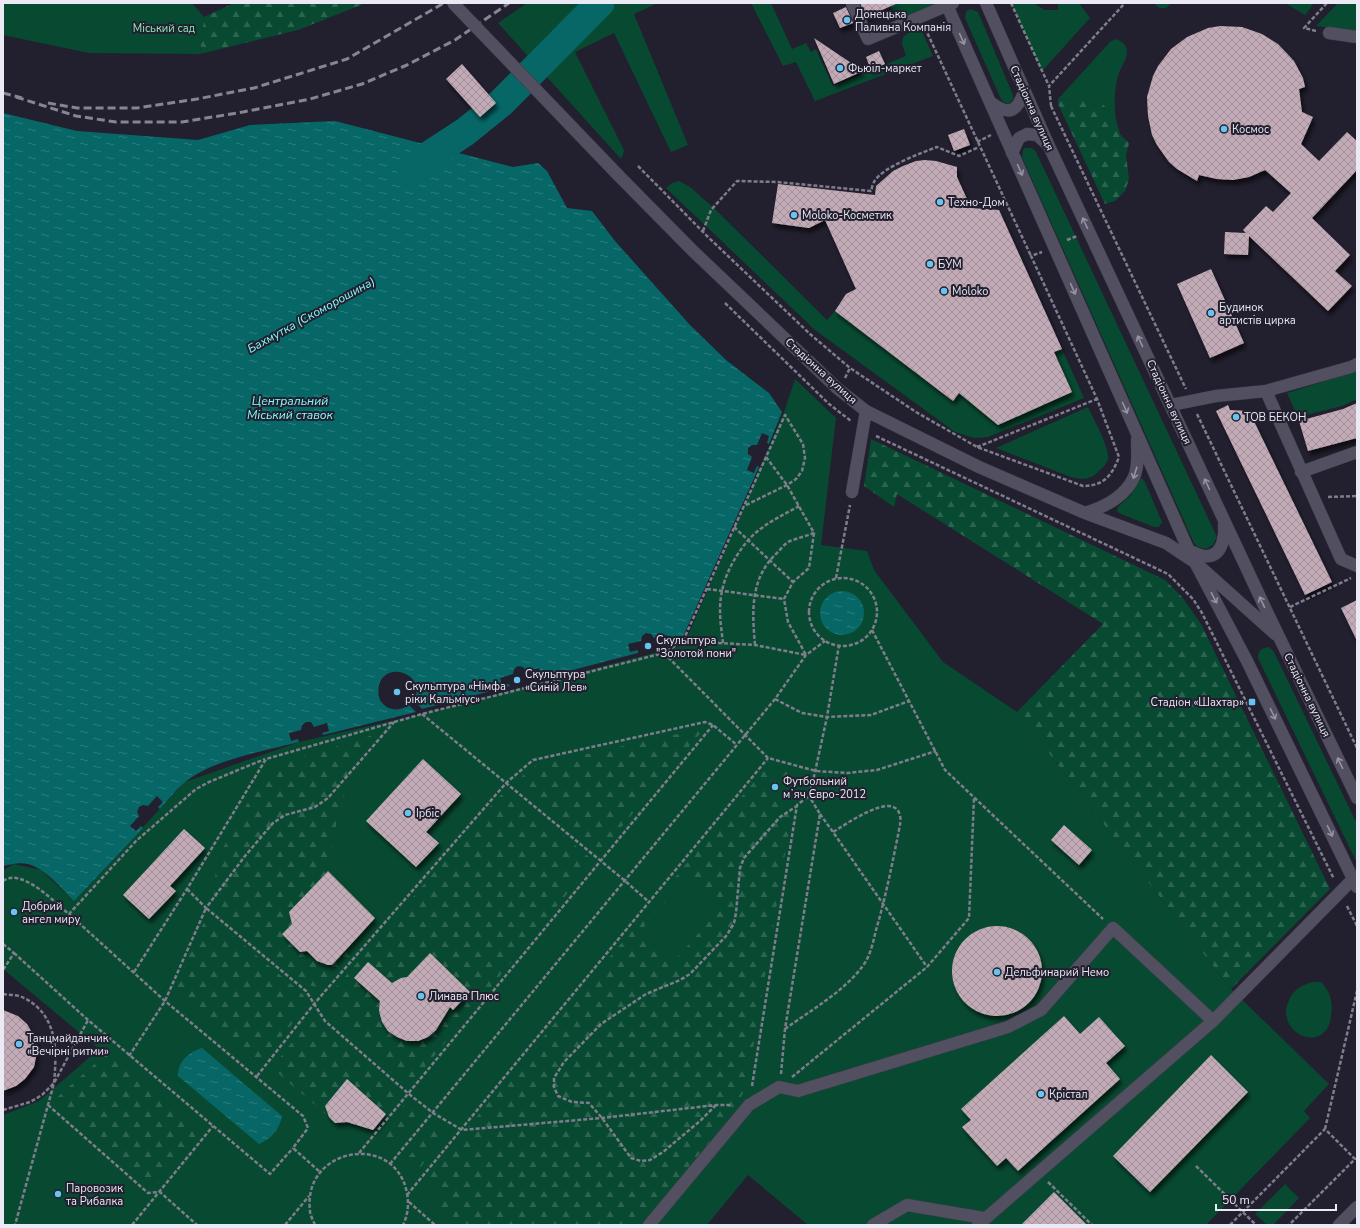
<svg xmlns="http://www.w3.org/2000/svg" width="1360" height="1228" font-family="'Nunito Sans',sans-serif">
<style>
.green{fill:#084a31}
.forest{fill:url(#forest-firs)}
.water{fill:url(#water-ripples)}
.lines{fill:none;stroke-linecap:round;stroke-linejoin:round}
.river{stroke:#076767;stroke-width:29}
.building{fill:url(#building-cross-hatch);filter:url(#shadow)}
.minor-casing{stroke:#3d3a47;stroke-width:13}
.path{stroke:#7f7d8b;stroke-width:2.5;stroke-dasharray:4 2;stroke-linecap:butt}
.minor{stroke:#524f61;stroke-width:12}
.rail{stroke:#878592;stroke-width:3;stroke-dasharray:8 4;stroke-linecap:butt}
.minor-bridge-casing{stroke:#3d3a47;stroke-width:13;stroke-linecap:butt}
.minor-bridge{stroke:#524f61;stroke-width:12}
.oneway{stroke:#9694a3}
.poi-dot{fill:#66c4ef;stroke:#221f2f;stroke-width:1.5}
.labels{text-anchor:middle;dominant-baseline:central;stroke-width:4;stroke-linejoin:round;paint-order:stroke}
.poi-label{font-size:11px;fill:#eae9f4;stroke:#221f2f;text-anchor:start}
.park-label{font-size:11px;fill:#8ee8bb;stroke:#221f2f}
.street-label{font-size:11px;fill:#eae9f4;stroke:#221f2f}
.water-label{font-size:12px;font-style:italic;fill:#84fbfb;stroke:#221f2f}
</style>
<defs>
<pattern id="forest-firs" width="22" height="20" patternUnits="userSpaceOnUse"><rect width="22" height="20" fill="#084a31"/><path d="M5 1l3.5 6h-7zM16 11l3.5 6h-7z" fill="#2c644f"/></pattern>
<pattern id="water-ripples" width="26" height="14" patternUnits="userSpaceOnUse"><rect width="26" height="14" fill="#076767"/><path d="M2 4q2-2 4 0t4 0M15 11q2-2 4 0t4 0" fill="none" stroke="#2b7d7d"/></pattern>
<pattern id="building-cross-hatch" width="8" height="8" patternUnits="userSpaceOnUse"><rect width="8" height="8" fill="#c2abb6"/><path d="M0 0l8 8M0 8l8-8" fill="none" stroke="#a3929b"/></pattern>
<filter id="shadow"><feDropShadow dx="2.5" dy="4.5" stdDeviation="2" flood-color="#0009"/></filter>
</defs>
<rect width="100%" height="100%" fill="#221f2f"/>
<path class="green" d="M3 3H192L204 17 200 54 89 53 3 35Z
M527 3H658L634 14 688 145 671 152 614 33 575 52 624 150 623 155 621 159 498 23Z
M751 3H771L792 49 806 43 811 52 816 49 833 86 906 56 902 44 903 37 911 31 920 27 933 56 815 101 796 62 783 66Z
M889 3H934L933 5 900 20 894 15Z
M1011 3H1033L1045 10H1058V5L1059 3H1079L1090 18 1042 71Z
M1155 3H1172L1166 8C1161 9 1157 8 1155 3Z
M1285 3H1314L1305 15Z
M1338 3H1357V32L1316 26Z
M970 9 978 12 1013 95V99L1009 104 1003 102 1000 97 965 18 966 12Z
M1115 39C1121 41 1127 44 1127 52 1127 60 1120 68 1118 76 1114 90 1114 106 1116 120L1112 117 1108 109 1077 99 1065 100 1058 99 1110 42Z
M1025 148H1032L1036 152 1217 537 1213 545 1206 549 1198 547 1194 543 1022 157 1023 150Z
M679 181 690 187 715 209 827 320 835 311 953 401 959 393 998 424 1072 392 1054 352 1062 349 1084 398 988 437 974 438 955 432 815 330 666 188 672 183Z
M1357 371V399L1342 406 1298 417 1287 393Z
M795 379 836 418 821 545 867 551 874 570 943 662 1017 712 1231 989 1329 1084 1304 1111 1310 1118 1206 1225H808L748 1175 707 1225H3V1115L39 1101 99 1049 3 969V870L14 864 41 870 74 901 185 782 299 742 422 714 684 645 784 412Z
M1088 407C1093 418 1110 448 1108 459 1107 463 1103 468 1099 471 1091 480 1082 480 1071 477L996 448Z
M1142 478 1145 482 1162 522 1159 527H1154L1121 514 1117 511 1118 507 1131 495 1140 479Z
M1269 647 1274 652 1357 824V863L1258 658C1258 651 1261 648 1269 647Z
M1315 982H1321C1331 993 1333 1002 1331 1016 1328 1050 1286 1040 1286 1011 1286 1007 1288 1003 1289 1000 1293 989 1305 983 1315 982Z
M1285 1184 1299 1198 1273 1225H1267L1255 1214Z"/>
<path class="forest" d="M234 3H366L298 30 200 54 204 17Z
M1058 99 1065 100 1077 99 1101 103 1108 109 1112 117 1116 120 1120 134 1129 143 1126 155 1129 179 1125 191 1115 201 1105 204 1058 104Z
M871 439 1165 580 1182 597 1201 624 1330 889 1231 989 1017 712 1103 624 897 494 894 507 864 486Z
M705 728 601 851 525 789 520 781C523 771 533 767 541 764Z
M379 733 347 770 349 782 339 808 328 871 289 912 292 924 282 933 300 952 307 951C314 959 320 966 332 965L349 945 355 950C348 959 332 983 323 986 317 988 312 986 307 984L219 910 214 902V888L216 868 223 848 258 784 274 766Z
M767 766 798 776 747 1085 739 1101 726 1123 639 1225H450L444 1220 441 1204 435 1190 426 1178 644 916 649 921 639 933 673 962 722 907 688 877 655 913 650 908Z
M508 792 512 794 594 861 408 1088 331 1018C325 1009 325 1001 332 992L495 801 501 795Z
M212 920 216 922 297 989C302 993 307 998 306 1004 304 1013 268 1051 260 1061L174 989 203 924Z
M313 1022 322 1025 328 1029 402 1095 386 1114 347 1080 325 1105 329 1117 272 1068 303 1028Z
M109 1051 203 1132 158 1183 153 1184 147 1182 52 1102Z
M407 1102 419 1111 390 1146 378 1136Z
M435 1126 447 1136 418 1170 406 1160Z"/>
<path class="water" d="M3 113 77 131 198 140 250 125 335 121 513 167 538 163 547 171 567 208 592 211 615 241 690 325 726 360 769 393 782 412 769 444 767 443 769 436 762 433 757 445H752L748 448V454L752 457 747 470 754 473 757 466 759 467 681 641 663 646 662 644 669 642 667 635 654 638 651 634 646 633 642 636 641 641 628 644 630 652 638 650V653L534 680V677L541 675 539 668 526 671 523 667 518 666 514 669 513 674 500 678 502 685 509 684 510 686 422 709 414 700C428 675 386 659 379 685 378 690 378 695 380 700 387 711 399 712 409 705L416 712 323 735 322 733 329 731 327 723 314 727 311 722H306L302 725 301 730 289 733 291 741 298 739 299 742C265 751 209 760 183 784 175 791 167 801 160 809L158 807 163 802 157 796 148 806 143 805 139 807 137 812 139 816 130 826 136 831 141 826 143 828 74 901C61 888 46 869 28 864 20 862 11 864 3 866Z
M820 613a22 22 0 1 1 44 0a22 22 0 1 1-44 0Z
M202 1048 282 1116C279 1130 272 1138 259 1144L178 1076C178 1061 189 1052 202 1048Z"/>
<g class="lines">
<path class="river" d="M412 173 422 160 465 132 501 103 600 3"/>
</g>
<path class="building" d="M860 3H898L866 17Z
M846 7 853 23 840 28 833 13Z
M1220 26 1242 27 1262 34 1278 44 1294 61 1303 78 1305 87 1299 89 1302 112 1313 117 1301 144 1319 161 1347 132 1357 141V170L1312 218 1350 255 1335 271 1352 286 1328 311 1249 236 1248 255 1224 254 1225 232 1246 233 1243 230 1266 206 1273 212 1291 193 1265 170 1249 177 1233 180 1217 179 1199 175 1197 181 1177 169 1169 162 1157 145 1152 135 1148 116 1147 97 1153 76 1158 66 1171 49 1187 37 1208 28Z
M814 38 863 71 834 84Z
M879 51 885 64 871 70 866 57Z
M462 64 496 103 480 117 446 79Z
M964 129 970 145 954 151 948 135Z
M925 160 936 161 957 167V177L971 208 999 210 1062 349 1054 352 1072 392 998 425 959 393 953 401 835 311 846 294 856 289 825 220 809 228 772 223 778 184 875 195 876 186 893 171 903 166 916 161Z
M1211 269 1244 343 1210 358 1177 284Z
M1357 403V438L1308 451 1299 421 1343 409Z
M1228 405 1230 410 1249 411 1332 582 1305 595 1216 411Z
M1357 600V641L1341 608Z
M423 759 461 794 426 832 439 843 416 867 366 821Z
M1064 825 1092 850 1079 865 1051 840Z
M184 829 205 848 170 886 176 891 149 919 123 895Z
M328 871 375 918 332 965H328L317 961 307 951 300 952 282 934 292 924 289 912Z
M952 971a45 45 0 1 1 90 0a45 45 0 1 1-90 0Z
M430 953 470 992 453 1010 450 1007 436 1030 428 1037 418 1041H407L397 1037 388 1031 382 1022 379 1011 380 1001 354 978 368 962 392 983 401 978 407 977Z
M3 1010 18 1016 27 1024 34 1036 37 1052 34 1067 25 1079 16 1086 3 1091Z
M1064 1016 1080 1034 1099 1017 1125 1046 1106 1063 1120 1079 1018 1171 1006 1158 997 1166 962 1127 971 1120 961 1109Z
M1211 1055 1248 1092 1150 1192 1113 1156Z
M347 1079 386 1114 373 1130 347 1122 335 1123 329 1117 325 1106Z
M1054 1192 1087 1225H1021Z"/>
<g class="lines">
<g class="minor-casing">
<path id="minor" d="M852 3 868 39 953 3
M946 3 1189 551 1247 661 1357 887
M986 3 1048 144 1267 612 1357 798
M1329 33 1357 37
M990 102C1008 115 1016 114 1024 92
M1012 153 1019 138 1027 134 1037 135 1047 144
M619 176 693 251 838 389 866 411 979 467 1085 513 1166 543 1196 563 1275 634
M1266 391 1351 367 1357 364
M1171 405 1216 396 1266 391 1341 559 1357 566
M1301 472 1357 452
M852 492 866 411
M1085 513C1105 507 1125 497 1134 477 1139 466 1137 452 1137 440
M1186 550C1192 551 1198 555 1204 556 1222 558 1225 538 1224 524
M649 1225 749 1105 779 1087 798 1091 1008 1027 1041 1010 1113 928 1213 1021
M873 1225 907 1205 984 1218
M978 1225 1213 1021 1353 879
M1339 1225 1357 1207"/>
</g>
<path class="path" d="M1011 3 1049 86
M925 28 1031 256
M1316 31 1304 28 1327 3
M1051 106 1186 389
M1051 106 1049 86 1125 3
M977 142 991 135
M638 166 708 237 810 334 850 368 916 412 977 447 1083 486C1103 486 1112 476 1119 457L1097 399 1031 256 1042 252
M703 231 711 210 737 181 777 182 871 191C872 189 872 185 874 182 882 167 921 153 937 147L959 156 979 147
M1067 240 1077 236
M725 303 829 404 851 421
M845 378 850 368
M1197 414 1357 748
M876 436 1168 574 1193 599 1202 613 1334 879
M977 447 1097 399
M766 457 787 485 814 533 809 568 793 582 784 599 788 622 806 655
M1328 497 1357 496
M734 527 793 582
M836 578 850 505
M809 612a34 34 0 1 1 68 0a34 34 0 1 1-68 0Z
M707 589 784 599
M1290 607 1351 578
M872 630 945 770 1103 919
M683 641 785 415 803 444 805 458 802 471 796 479 787 485 744 506
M723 643C721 626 718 609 722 591 726 570 742 543 759 530 772 520 785 514 799 506
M755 645C752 611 750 578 777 553 781 549 785 543 790 541 798 538 806 536 814 533
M664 653 768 758 816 771 847 773 877 770 936 751
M775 699 802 713 827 717 871 715 909 701
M422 714 506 783 533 760 705 722 713 725 737 745
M820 814 833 832 927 967
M3 881C22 867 55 903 69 914L136 841 196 789 209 782 265 759
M187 889 206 908 245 856 273 823 285 815 315 807 328 798 394 722
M1347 906 1357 926
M69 914 165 1001 303 1116 308 1128 293 1148 320 1172
M3 944 14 953 3 970
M14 953 88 1020 270 1174 293 1148
M134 972 187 889 266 759 422 714 664 653 683 641 755 645 806 655
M3 994C10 995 19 995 24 998 58 1015 57 1051 54 1083L15 1225
M785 1029C811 1010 842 993 862 967 870 957 873 943 876 930 886 896 893 860 900 825 900 823 901 819 900 816 895 789 845 825 833 832
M129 1056 165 1001 206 908 306 991 325 1021 409 1094 433 1113 462 1130 602 1118 716 1105H732
M781 1074 785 1029 820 814 809 796
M257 1076 314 1004 506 783 624 880 649 902
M792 1077 927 967 969 918 974 798
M752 1086 797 805 809 796 813 781 827 717 839 645
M48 1105 148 1193 160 1192 197 1225
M716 1105 700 1121 663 1152 650 1160 641 1161 631 1158 602 1118 589 1103 572 1102 558 1096 554 1087V1078L564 1062 601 1024 646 994 680 980 690 974 727 935 734 923 736 913 740 868 744 858 780 817 797 806
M3 1110 30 1102 42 1095 54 1083 88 1020
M1325 1129 1357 991
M359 1153 713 725
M390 1164 775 699 806 655 825 641
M1196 1166 1256 1225
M1048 1182 1092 1225
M407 1195 768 758
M409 1202 435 1225
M132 1225 213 1126
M285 1225 309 1196
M315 1225C313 1220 310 1215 310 1211 302 1147 395 1131 407 1193 409 1204 408 1215 403 1225
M1230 1225 1325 1129 1355 1159 1289 1225"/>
<use href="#minor" class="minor"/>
<path class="rail" d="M3 93 22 98
M16 97 76 116 116 122H182L243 112 310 99 362 84 407 65 455 40 509 3
M48 103 77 108H137L197 99 254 88 347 59 444 3"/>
<g class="minor-bridge-casing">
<path id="minor-bridge" d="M453 3 619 176"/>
</g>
<use href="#minor-bridge" class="minor-bridge"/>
</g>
<defs><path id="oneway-shaft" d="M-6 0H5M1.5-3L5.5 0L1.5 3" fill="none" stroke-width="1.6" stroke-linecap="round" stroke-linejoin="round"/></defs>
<g class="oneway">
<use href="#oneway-shaft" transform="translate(962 39) rotate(66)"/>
<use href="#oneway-shaft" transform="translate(1020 170) rotate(66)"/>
<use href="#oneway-shaft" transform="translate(1085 223) rotate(-115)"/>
<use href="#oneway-shaft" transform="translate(1073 289) rotate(66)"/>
<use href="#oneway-shaft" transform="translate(1140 341) rotate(-115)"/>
<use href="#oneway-shaft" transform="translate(1125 408) rotate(66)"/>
<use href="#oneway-shaft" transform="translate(1135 473) rotate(108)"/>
<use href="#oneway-shaft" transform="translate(1207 484) rotate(-115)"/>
<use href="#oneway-shaft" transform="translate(1214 598) rotate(63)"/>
<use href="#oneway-shaft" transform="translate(1262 602) rotate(-115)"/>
<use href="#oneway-shaft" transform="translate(1273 714) rotate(64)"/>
<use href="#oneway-shaft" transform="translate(1340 763) rotate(-116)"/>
<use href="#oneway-shaft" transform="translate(1330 831) rotate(64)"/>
</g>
<g class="poi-dot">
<circle cx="847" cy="20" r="4"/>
<circle cx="840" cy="68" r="4"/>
<circle cx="1224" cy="129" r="4"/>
<circle cx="940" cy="202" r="4"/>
<circle cx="794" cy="215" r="4"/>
<circle cx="930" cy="264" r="4"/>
<circle cx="944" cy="291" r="4"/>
<circle cx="1211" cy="313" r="4"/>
<circle cx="1236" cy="417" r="4"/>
<circle cx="648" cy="646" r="4"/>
<circle cx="517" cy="680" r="4"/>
<circle cx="397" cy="692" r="4"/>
<rect x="1248" y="698" width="8" height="8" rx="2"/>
<circle cx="775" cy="787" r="4"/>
<circle cx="408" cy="813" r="4"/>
<circle cx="14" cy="912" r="4"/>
<circle cx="997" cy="972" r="4"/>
<circle cx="421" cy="996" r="4"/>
<circle cx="19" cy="1044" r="4"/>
<circle cx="1041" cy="1094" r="4"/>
<circle cx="58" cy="1194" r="4"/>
</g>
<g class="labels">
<g class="poi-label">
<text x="855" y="14">Донецька<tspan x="855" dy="13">Паливна Компанія</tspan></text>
<text x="848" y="68">Фьюіл-маркет</text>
<text x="1232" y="129">Космос</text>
<text x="948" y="202">Техно-Дом</text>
<text x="802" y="215">Moloko-Косметик</text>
<text x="938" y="264">БУМ</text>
<text x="952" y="291">Moloko</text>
<text x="1219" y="307">Будинок<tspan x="1219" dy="13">артистів цирка</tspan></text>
<text x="1244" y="417">ТОВ БЕКОН</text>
<text x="656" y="640">Скульптура<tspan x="656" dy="13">"Золотой пони"</tspan></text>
<text x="525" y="674">Скульптура<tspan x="525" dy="13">«Синій Лев»</tspan></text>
<text x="405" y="686">Скульптура «Німфа<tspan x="405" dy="13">ріки Кальміус»</tspan></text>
<text x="1244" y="702" text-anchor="end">Стадіон «Шахтар»</text>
<text x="783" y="781">Футбольний<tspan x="783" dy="13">мʼяч Євро-2012</tspan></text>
<text x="416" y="813">Ірбіс</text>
<text x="22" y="906">Добрий<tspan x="22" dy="13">ангел миру</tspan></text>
<text x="1005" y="972">Дельфинарий Немо</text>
<text x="429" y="996">Линава Плюс</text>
<text x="27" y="1038">Танцмайданчик<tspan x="27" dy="13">«Вечірні ритми»</tspan></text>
<text x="1049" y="1094">Крістал</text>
<text x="66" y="1188">Паровозик<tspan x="66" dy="13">та Рибалка</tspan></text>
</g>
<g class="park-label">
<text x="164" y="28">Міський сад</text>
</g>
<g class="street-label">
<text transform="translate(1032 108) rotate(66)">Стадіонна вулиця</text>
<text transform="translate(821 371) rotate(42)">Стадіонна вулиця</text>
<text transform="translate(1169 402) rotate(65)">Стадіонна вулиця</text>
<text transform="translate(1307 695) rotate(64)">Стадіонна вулиця</text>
</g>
<g class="water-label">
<text transform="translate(311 315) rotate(-29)">Бахмутка (Скоморошина)</text>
<text x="290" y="401">Центральний<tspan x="290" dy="14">Міський ставок</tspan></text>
</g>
</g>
<rect width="1360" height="1228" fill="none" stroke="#eae9f4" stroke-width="8"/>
<path d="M1216 1204v6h120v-6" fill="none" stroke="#eae9f4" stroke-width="2"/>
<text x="1222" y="1204" font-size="12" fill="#eae9f4" stroke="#221f2f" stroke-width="3" paint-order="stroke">50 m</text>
</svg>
